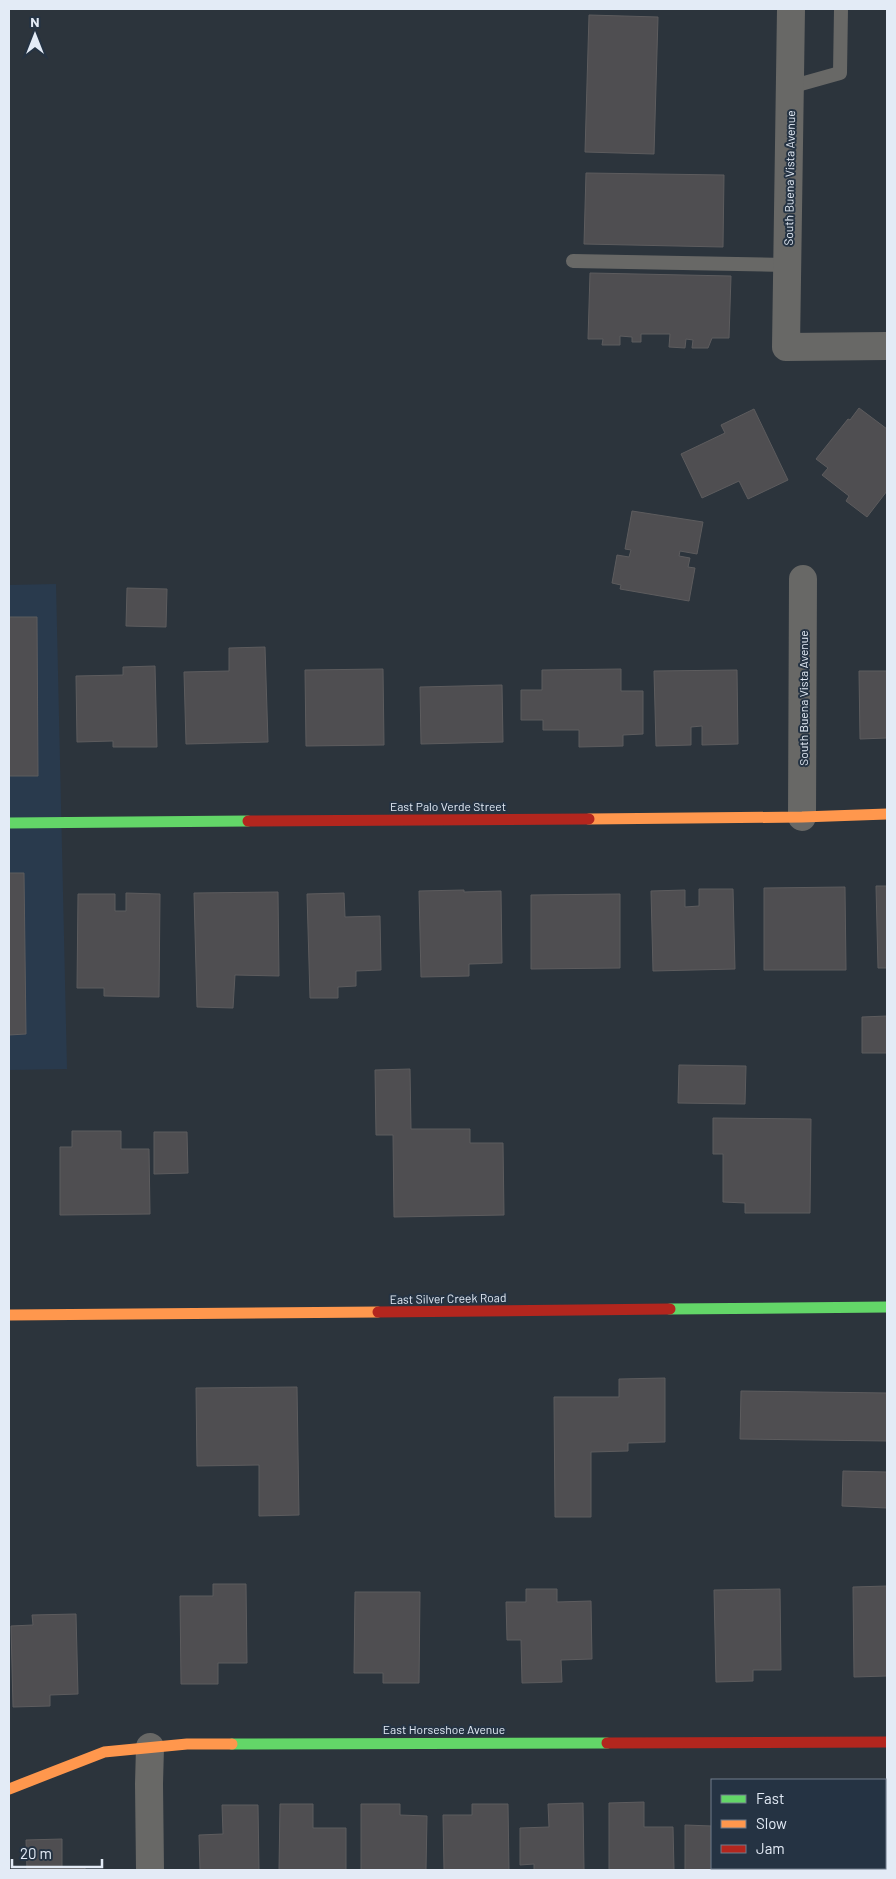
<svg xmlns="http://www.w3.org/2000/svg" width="896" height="1879" font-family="Barlow,sans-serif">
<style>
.built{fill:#293a4d}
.building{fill:#4f4e51;stroke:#5d5c5e}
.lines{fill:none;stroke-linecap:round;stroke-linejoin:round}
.lane{stroke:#686866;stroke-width:14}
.street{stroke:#686866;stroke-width:28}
.fast{stroke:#63d668;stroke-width:11}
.slow{stroke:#ff974d;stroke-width:11}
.jam{stroke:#b3261e;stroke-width:11}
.labels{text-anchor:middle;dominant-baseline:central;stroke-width:4;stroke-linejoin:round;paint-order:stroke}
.street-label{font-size:12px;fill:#e3ebf6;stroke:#253343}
</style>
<rect width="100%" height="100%" fill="#2c343c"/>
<path class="built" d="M56 584 67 1069 9 1070V585Z"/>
<path class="building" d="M589 15 658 17 654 154 585 152Z
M586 173 724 175 723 247 584 244Z
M590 273 731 276 729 338H712L708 348H692L693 340 686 339 685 348 669 347 670 334H641V342H632V337L620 336V345H602L603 339H588Z
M859 408 887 429V491L867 517 846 501 849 496 822 475 828 468 816 459 848 419 850 420Z
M754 409 788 480 748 499 739 481 702 498 681 454 725 433 721 425Z
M632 511 703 522 697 554 680 551 679 556 690 558 688 567 695 568 689 601 620 589 621 585 612 583 617 555 629 557 631 550 625 549Z
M127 588 167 589 166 627 126 626Z
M9 617H37L38 776H9Z
M265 647 268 742 186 744 184 672 229 671V648Z
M155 666 157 747H113V741L77 742 76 676 123 675V667Z
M383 669 384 745 306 746 305 670Z
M621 669V691H643V734L623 735V746L579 747V730H543V720H521V690H542V670Z
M737 670 738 744 702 745V726L691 727V745L656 746 654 671Z
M859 671H887V738L860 739Z
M502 685 503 742 421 744 420 687Z
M9 873H24L26 1034 9 1035Z
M876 886H887V968H878Z
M845 887 846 970H764V888Z
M699 889H733L735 969 653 971 651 891 685 890V907L699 906Z
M464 890V892L501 891 502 963 469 964V976L421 977 419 891Z
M278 892 279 976 235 975 233 1008 197 1007 194 893Z
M126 893 160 894 159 997 104 996V988H77L78 894H115V911H126Z
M344 893 345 917 380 916 381 970 356 971V986L338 987V998H310L307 894Z
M620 894V968L531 969V895Z
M887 1016V1053H862V1017Z
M679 1065 746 1066 745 1104 678 1103Z
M410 1069 411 1129H470V1143H503L504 1215 394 1217 393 1135H376L375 1070Z
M713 1118 811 1119 810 1213H745V1203L723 1202V1154H713Z
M72 1131H121V1149H149L150 1214 60 1215V1147H72Z
M154 1132H187L188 1173 154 1174Z
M665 1378V1442L628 1443V1451L591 1452V1517H555L554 1397H619V1379Z
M297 1387 299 1515 259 1516V1465L197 1466 196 1388Z
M741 1391 887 1393V1441L740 1439Z
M843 1471 887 1472V1508L842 1506Z
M213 1584H246L247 1663H218V1684H181L180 1596H213Z
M887 1586V1676L854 1677 853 1587Z
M526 1589H557V1602L591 1601 592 1659 561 1660 562 1682 522 1683 521 1640H507L506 1602H526Z
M780 1589 781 1670H753V1681L716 1682 714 1590Z
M355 1592H420L419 1683H383V1673H354Z
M76 1614 78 1694 50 1695V1706L13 1707 11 1626 33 1625 32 1615Z
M644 1802V1827H673L674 1870H609V1803Z
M583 1803 584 1870H534V1864L520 1865V1828L549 1827 548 1804Z
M280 1804H313V1828H346V1870H279Z
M361 1804H400V1815L427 1816 426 1870H361Z
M472 1804H508L509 1870H444L443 1815H472Z
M222 1805H258L259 1870H200L199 1835 223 1834Z
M885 1822H887V1870H850V1868H885Z
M685 1825 712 1826V1868H751V1870H685Z
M62 1839V1867H85V1870H27L26 1840Z
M767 1868H831V1870H767Z"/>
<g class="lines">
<path class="lane" d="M790 87 840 73 841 9
M573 261 787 265"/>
<path class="street" d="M791 9 786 347 887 346
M802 817 803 579
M150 1870 149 1784 150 1747"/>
<path class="fast" d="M9 823 248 821
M670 1309 887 1307
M232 1744 607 1743"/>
<path class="slow" d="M589 819 802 817 887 814
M9 1315 378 1312
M9 1789 104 1752 187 1744H232"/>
<path class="jam" d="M248 821 589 819
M378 1312 670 1309
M607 1743 887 1742"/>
</g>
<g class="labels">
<g class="street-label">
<text transform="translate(789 178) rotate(-89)">South Buena Vista Avenue</text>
<text transform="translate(803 698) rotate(-90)">South Buena Vista Avenue</text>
<text x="448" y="806">East Palo Verde Street</text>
<text transform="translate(448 1298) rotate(-1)">East Silver Creek Road</text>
<text x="444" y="1729">East Horseshoe Avenue</text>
</g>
</g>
<rect width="896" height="1879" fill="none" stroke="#e3ebf6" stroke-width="20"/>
<rect x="711" y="1779" width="175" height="90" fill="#253343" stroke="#717d8b"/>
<rect x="721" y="1795" width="25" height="8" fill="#63d668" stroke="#717d8b"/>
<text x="756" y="1804" font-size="15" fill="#e3ebf6">Fast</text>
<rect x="721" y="1820" width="25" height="8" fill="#ff974d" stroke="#717d8b"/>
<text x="756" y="1829" font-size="15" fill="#e3ebf6">Slow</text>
<rect x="721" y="1845" width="25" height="8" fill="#b3261e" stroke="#717d8b"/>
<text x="756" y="1854" font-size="15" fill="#e3ebf6">Jam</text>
<g transform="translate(35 35)" stroke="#253343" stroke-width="4" paint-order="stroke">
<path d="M0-4L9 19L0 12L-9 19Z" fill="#e3ebf6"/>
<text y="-8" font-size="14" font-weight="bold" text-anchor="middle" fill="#e3ebf6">N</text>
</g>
<path d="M12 1859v8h90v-8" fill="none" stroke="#e3ebf6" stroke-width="2.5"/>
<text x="20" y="1859" font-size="15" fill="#e3ebf6" stroke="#253343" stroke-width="4" paint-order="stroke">20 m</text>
</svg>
